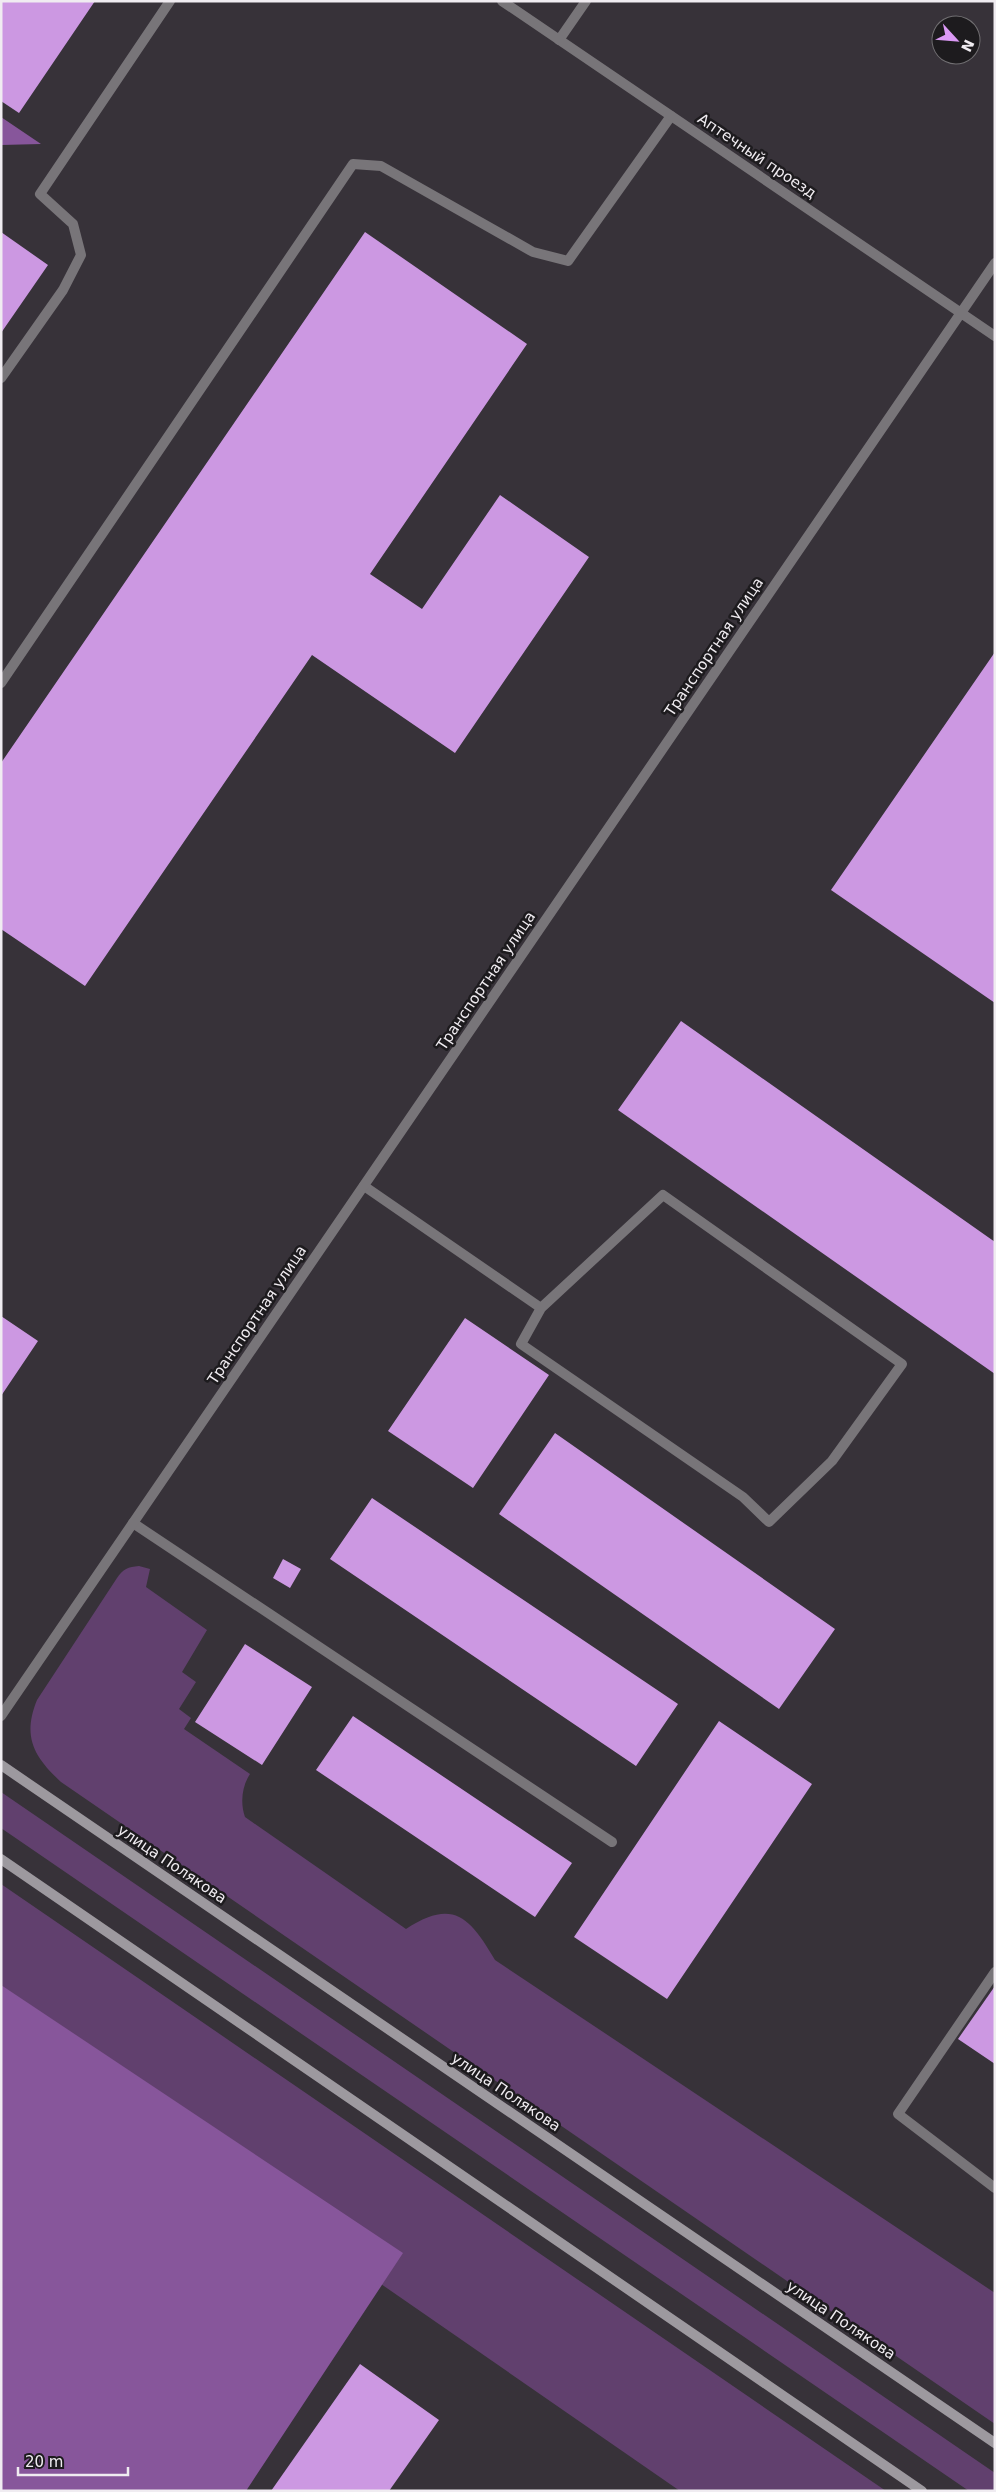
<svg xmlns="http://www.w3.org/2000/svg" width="996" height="2492" font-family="'DejaVu Sans',sans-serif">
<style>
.green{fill:#61406e}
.forest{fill:#87569b}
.building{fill:#cc98e2}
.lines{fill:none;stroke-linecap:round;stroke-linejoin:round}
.service{stroke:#787579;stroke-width:10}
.tertiary{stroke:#787579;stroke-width:10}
.secondary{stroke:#9d999f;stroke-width:10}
.labels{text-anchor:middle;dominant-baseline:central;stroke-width:5;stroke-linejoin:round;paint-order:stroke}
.street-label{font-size:15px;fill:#f0ecf1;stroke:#1d1b1e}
</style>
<rect width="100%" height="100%" fill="#373239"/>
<path class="green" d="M139 1566 150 1569 146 1587 207 1630 182 1672 196 1682 179 1709 191 1718 184 1729 250 1774C242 1786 240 1803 245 1817L406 1929C453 1898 470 1917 495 1960L995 2293V2424L61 1782C34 1757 22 1737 37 1700L117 1578C123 1569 128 1567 139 1566Z
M1 1792 995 2473V2491H969L1 1828Z
M1 1884 886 2491H680L381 2284 1 1986Z"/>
<path class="forest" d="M1 117 41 144 1 145Z
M1 1985 403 2253 246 2491H1Z"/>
<path class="building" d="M1 1H95L19 113 1 101Z
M1 232 48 265 1 333Z
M365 232 527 344 370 574 422 609 500 495 589 557 455 753 312 655 85 986 1 929V763Z
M995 652V1003L831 890Z
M681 1021 995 1242V1374L618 1110Z
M1 1316 38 1341 1 1396Z
M465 1318 549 1375 473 1488 388 1431Z
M555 1433 835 1629 779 1709 499 1514Z
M372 1498 678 1704 636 1766 330 1559Z
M283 1559 301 1569 290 1588 273 1578Z
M245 1644 312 1687 262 1765 195 1722Z
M353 1716 572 1863 535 1917 316 1770Z
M719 1721 812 1784 667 1999 574 1937Z
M995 1986V2064L958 2039Z
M360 2364 439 2420 389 2491H271Z"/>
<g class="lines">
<path class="service" d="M559 40 586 1
M1 378 63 290 81 255 73 224 40 194 170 1
M1 683 353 164 381 166 533 252 568 261 671 116
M364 1186 541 1308 521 1344 743 1497 769 1522 832 1461 902 1364 663 1195 541 1308
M133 1523 612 1842
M995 1972 898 2114 995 2188"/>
<path class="tertiary" d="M502 1 995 336
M1 1716 995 263"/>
<path class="secondary" d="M1 1765 995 2443
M1 1859 922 2491"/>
</g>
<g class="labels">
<g class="street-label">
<text transform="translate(757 156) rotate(34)">Аптечный проезд</text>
<text transform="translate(714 647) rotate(-56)">Транспортная улица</text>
<text transform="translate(486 981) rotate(-56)">Транспортная улица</text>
<text transform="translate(257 1315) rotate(-56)">Транспортная улица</text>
<text transform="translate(172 1864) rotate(34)">улица Полякова</text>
<text transform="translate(506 2092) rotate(34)">улица Полякова</text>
<text transform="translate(841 2320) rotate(34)">улица Полякова</text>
</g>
</g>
<rect width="996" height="2492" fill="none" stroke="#f0ecf1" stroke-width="5"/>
<g transform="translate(956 40) rotate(116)"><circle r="24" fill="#1d1b1e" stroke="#716f72"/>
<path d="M0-4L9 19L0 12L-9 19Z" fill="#db99f5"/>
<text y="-8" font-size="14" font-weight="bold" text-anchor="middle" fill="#f0ecf1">N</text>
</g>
<path d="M18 2467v8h110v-8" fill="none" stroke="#f0ecf1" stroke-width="2.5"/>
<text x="25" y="2467" font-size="15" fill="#f0ecf1" stroke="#1d1b1e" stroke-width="4" paint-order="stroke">20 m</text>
</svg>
